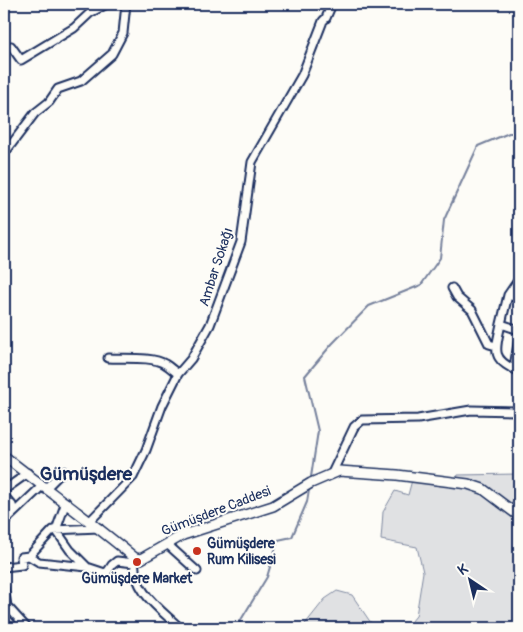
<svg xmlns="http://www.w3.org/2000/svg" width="523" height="632" font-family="Pangolin,sans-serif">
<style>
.green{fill:#e0e1e3;stroke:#7e88a0}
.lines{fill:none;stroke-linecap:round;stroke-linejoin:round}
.stream{stroke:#76819c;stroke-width:2}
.street-casing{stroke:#1b2f5e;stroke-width:11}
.secondary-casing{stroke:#1b2f5e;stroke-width:12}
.street{stroke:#fdfcf7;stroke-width:7}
.secondary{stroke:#fdfcf7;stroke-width:9}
.poi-dot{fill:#c8321e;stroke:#fdfcf7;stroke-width:2}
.labels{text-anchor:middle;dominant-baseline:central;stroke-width:4;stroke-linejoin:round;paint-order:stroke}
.street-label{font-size:14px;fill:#1b2f5e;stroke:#fdfcf7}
.poi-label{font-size:14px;font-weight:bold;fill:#1b2f5e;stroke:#fdfcf7;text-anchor:start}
.district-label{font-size:19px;font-weight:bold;fill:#1b2f5e;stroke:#fdfcf7}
</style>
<rect width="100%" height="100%" fill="#fdfcf7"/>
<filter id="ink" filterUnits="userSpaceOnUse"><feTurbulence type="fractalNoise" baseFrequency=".02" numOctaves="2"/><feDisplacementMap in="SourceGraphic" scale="10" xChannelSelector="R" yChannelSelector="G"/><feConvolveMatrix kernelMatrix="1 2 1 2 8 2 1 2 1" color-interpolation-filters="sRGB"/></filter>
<g filter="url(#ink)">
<path class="green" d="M519 474V628H406L416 616 423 572 417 547 381 540 383 512 395 491 408 495 412 480 453 486 458 475Z
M337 591 352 595 371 623 381 628H302L325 599Z"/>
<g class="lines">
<path class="stream" d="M311 477 318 431 305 376 332 344 369 306 421 285 440 258 444 220 478 146 509 133H519
M236 628 267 577 278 540 292 537 307 502 309 490"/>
<g class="street-casing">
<path id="street" d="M11 46 21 60 74 28 90 13 107 4
M4 154 35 113 49 102 58 89 81 81 112 54 123 33 126 4
M519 279 508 295 501 324 519 330
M452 288 457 297 472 310 489 344 496 346
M508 295 519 298
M501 324C496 348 490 359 516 370
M108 358C123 359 153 356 165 364 170 367 174 371 178 374
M518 371 516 370 515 361 519 338
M332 473 354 427 362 420 418 419 471 410 519 411
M45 489 63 471
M4 490 28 473
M4 496 12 505 14 511
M66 502 56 530 70 550 87 567
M90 521 133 477 146 450 162 406 178 374 191 359 210 325 241 242 252 162 302 75 323 21 326 18 332 4
M4 522 41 487
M167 544 197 571
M29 556 53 530 99 528
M135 559C131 590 160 609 180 628
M4 567 22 565 21 557 29 556 39 562 87 567 105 573 108 571 112 565 117 561 134 563
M4 588 7 606 27 628"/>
</g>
<g class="secondary-casing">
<path id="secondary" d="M4 456C47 490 92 522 135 558L141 559 183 535 273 506 311 483 339 471 397 475 468 484 483 489 519 516"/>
</g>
<use href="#street" class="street"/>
<use href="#secondary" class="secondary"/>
</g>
</g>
<g class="poi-dot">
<circle cx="197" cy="551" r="5"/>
<circle cx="137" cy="562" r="5"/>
</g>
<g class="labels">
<g class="street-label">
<text transform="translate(216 267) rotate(-72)">Ambar Sokağı</text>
<text transform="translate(216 511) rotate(-21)">Gümüşdere Caddesi</text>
</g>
<g class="poi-label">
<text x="207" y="543">Gümüşdere<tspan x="207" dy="16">Rum Kilisesi</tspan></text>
<text x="137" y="578" text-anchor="middle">Gümüşdere Market</text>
</g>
<g class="district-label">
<text x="86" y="474">Gümüşdere</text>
</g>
</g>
<rect width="523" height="632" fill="none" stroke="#fdfcf7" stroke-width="20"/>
<rect x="10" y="10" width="503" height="612" fill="none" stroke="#1b2f5e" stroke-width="2" filter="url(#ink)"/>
<g transform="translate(470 580) rotate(325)" stroke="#fdfcf7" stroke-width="4" paint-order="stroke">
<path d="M0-4L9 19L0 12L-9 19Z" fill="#1b2f5e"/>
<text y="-8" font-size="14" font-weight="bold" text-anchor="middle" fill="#1b2f5e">K</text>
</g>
</svg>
